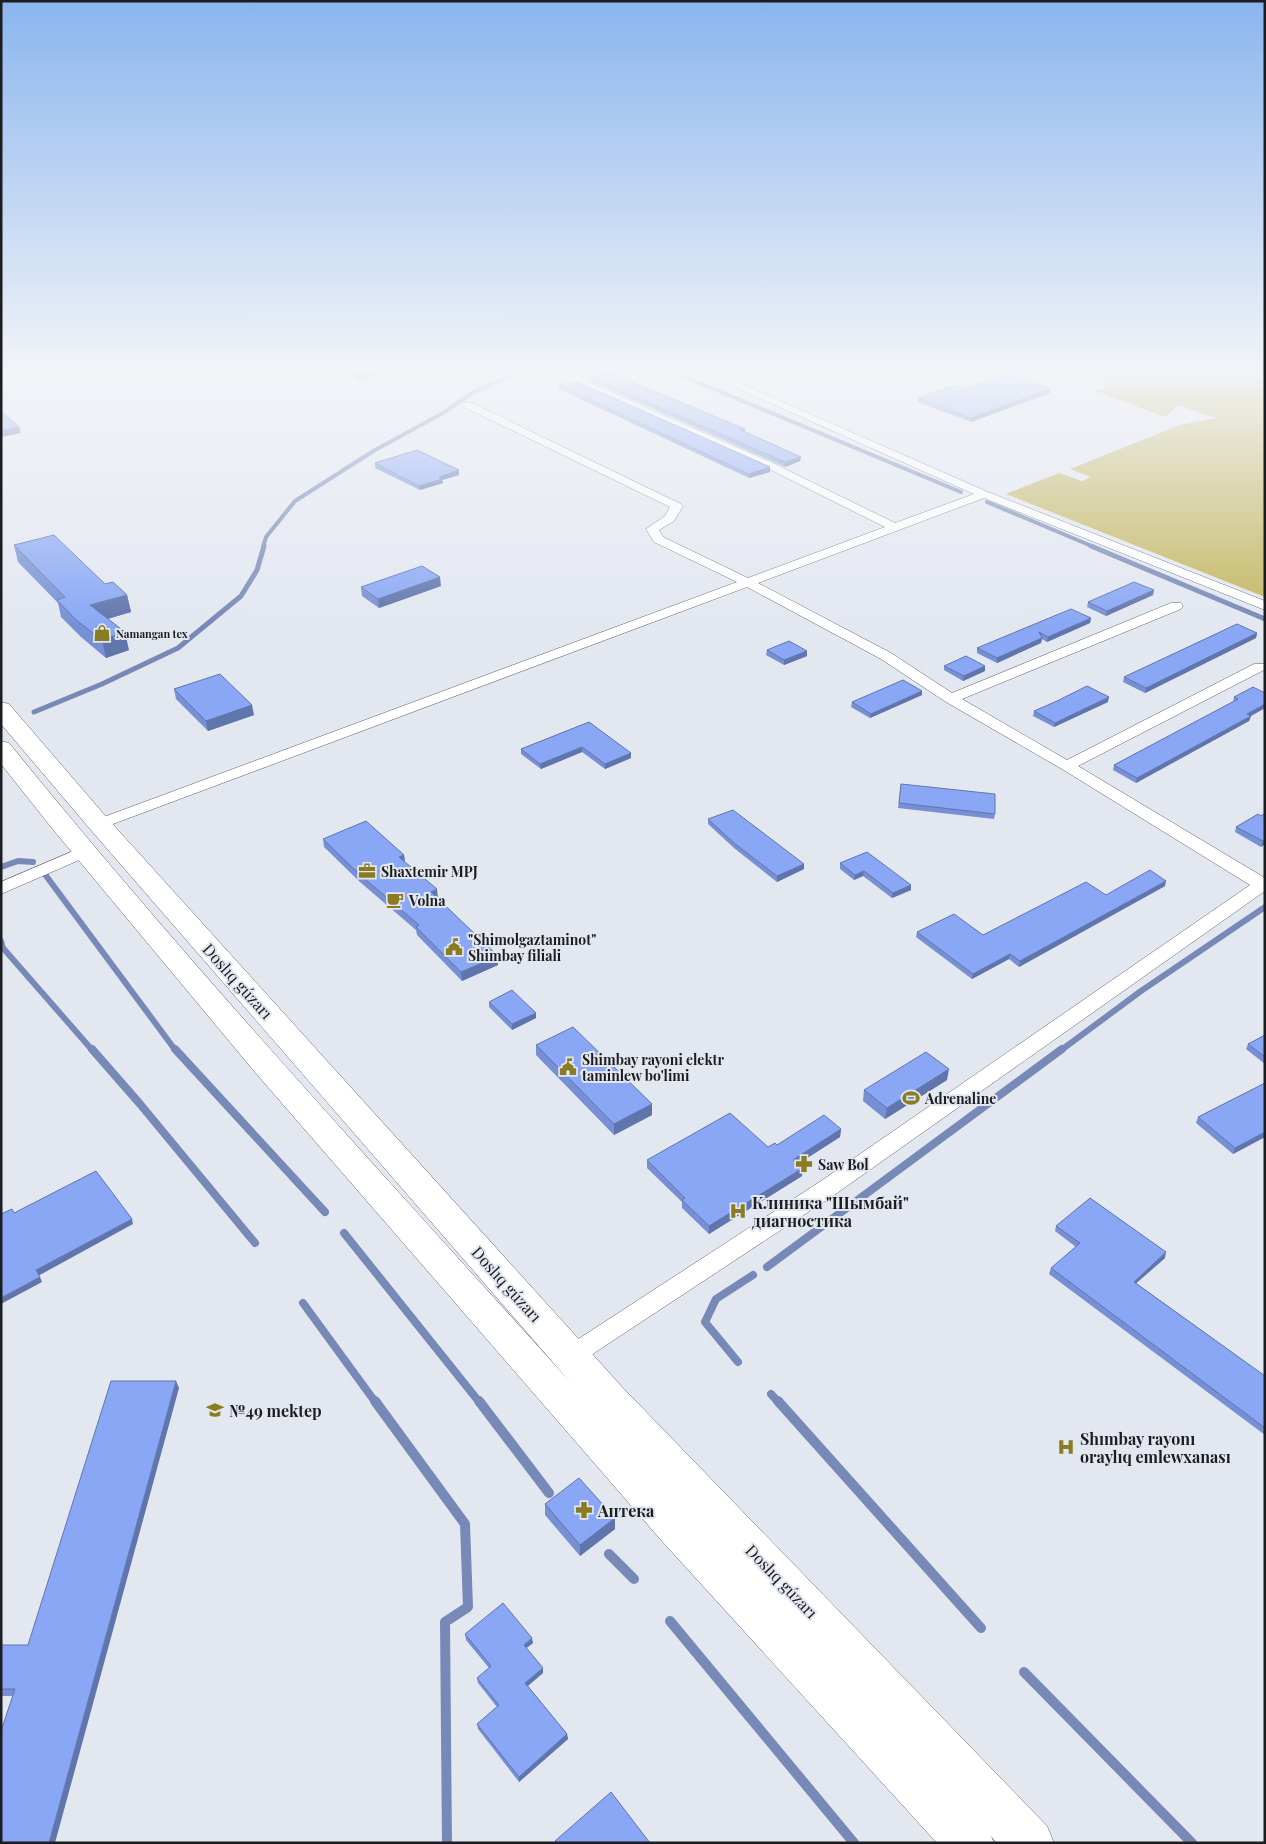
<svg xmlns="http://www.w3.org/2000/svg" width="1266" height="1844" font-family="'Playfair Display',serif">
<style>
.green{fill:#c3b65f}
.lines{fill:none;stroke-linecap:round;stroke-linejoin:round}
.stream-far4{stroke:#7789b6;stroke-width:4}
.stream-far3{stroke:#7789b6;stroke-width:5}
.stream-far2{stroke:#7789b6;stroke-width:6}
.stream-far1{stroke:#7789b6;stroke-width:8}
.stream{stroke:#7789b6;stroke-width:10}
.minor-casing{stroke:#5f626a;stroke-width:1}
.primary-casing{stroke:#5f626a;stroke-width:1}
.minor{fill:#fff;fill-rule:evenodd}
.primary{fill:#fff;fill-rule:evenodd}
.wall{fill:#7690d3}
.shaded-wall{fill:#6075ac}
.building{fill:#89a7f5;stroke:#6075ac}
.labels{text-anchor:middle;dominant-baseline:central;stroke-width:4;stroke-linejoin:round;paint-order:stroke}
.far-poi-label{font-size:11px;font-weight:bold;fill:#1c1d21;stroke:#e3e7f0;text-anchor:start}
.poi-label{font-size:14px;font-weight:bold;fill:#1c1d21;stroke:#e3e7f0;text-anchor:start}
.near-street-label{font-size:16px;fill:#1c1d21;stroke:#e3e7f0}
.near-poi-label{font-size:16px;font-weight:bold;fill:#1c1d21;stroke:#e3e7f0;text-anchor:start}
</style>
<rect width="100%" height="100%" fill="#e3e7f0"/>
<path class="green" d="M1100 369H1265V597L1006 494 1059 473 1082 481 1091 477 1070 469 1180 425 1216 418 1178 405 1165 417 1095 391 1114 384 1084 374Z"/>
<g class="lines">
<path class="stream-far4" d="M666 369 961 492
M987 502 1094 547
M263 547 266 537 295 501 375 450 443 413 472 393 525 369"/>
<path class="stream-far3" d="M1091 546 1265 619
M34 712 102 684 178 648 241 596 257 570 264 546"/>
<path class="stream-far2" d="M1 867 18 861 33 862
M44 873 176 1051
M1 941 3 948 93 1051
M1060 1051 1141 991 1265 907"/>
<path class="stream-far1" d="M92 1049 140 1104 255 1243
M175 1049 325 1212
M344 1233 480 1403
M767 1267 1062 1049
M303 1303 376 1403
M738 1362 705 1322 716 1299 753 1275
M771 1394 779 1403"/>
<path class="stream" d="M375 1401 465 1524 468 1607 445 1622 447 1843
M479 1401 549 1493
M778 1401 981 1628
M609 1554 634 1579
M670 1621 854 1843
M1024 1672 1192 1843"/>
<g class="minor-casing">
<path id="minor" d="M549 369H558L775 464 895 523 974 494 694 369H707L988 492 1265 601V610L984 498 758 583 891 653 952 693 1171 603H1181L1183 606 1181 609 962 699 1067 760 1254 664H1264V670L1078 766 1265 878V891L837 1193 579 1363 571 1366 563 1363 559 1356 563 1349 821 1181 1250 885 1062 769 946 702 881 659 747 587 105 827H93L91 824 93 821 737 582 654 542 646 529 665 516 670 507 464 407 463 405 464 403H472L681 504 683 506 674 521 659 530 663 537 748 578 885 527 767 468 550 372Z
M85 846 91 847 93 851 91 855 1 894V882Z"/>
</g>
<g class="primary-casing">
<path id="primary" d="M1 702 9 704 108 819 623 1388 1047 1826 1054 1843H997L991 1836 994 1843H937L661 1540 254 1071 51 827 1 764V741L9 743C188 964 381 1172 571 1383L90 829 1 724Z"/>
</g>
<use href="#minor" class="minor"/>
<use href="#primary" class="primary"/>
</g>
<path class="wall" d="M338 369H401L358 380Z
M590 377 745 429 744 432 801 457 800 461 785 467 590 381Z
M559 385 770 472 749 478 559 389Z
M964 389H1050V393L971 422 917 402 918 398Z
M375 463 459 470V475L442 480 443 483 420 490 375 468Z
M14 545 105 584 127 595 131 612 107 619 129 650 106 658 81 637 61 617 58 603 18 562Z
M441 586 379 608 362 596 361 587Z
M1153 595 1106 616 1087 607 1088 602Z
M1091 618 1090 623 1047 642 1042 639 1041 643 997 663 977 653V648Z
M1257 633 1256 638 1145 693 1123 682 1124 677Z
M767 650 807 656 784 665 766 655Z
M944 666 985 671 963 681 944 670Z
M174 689 254 715 208 731 176 699Z
M1265 693V708L1251 716 1249 721 1136 783 1113 770 1114 765 1233 702 1234 697Z
M922 695 870 718 851 707 852 702Z
M1108 702 1054 727 1033 716 1034 711Z
M589 722 631 758 605 769 582 752 541 769 521 754V749Z
M901 784 995 814 994 819 898 808Z
M1258 814 1265 844 1261 847 1235 832 1236 827Z
M708 819 804 864V869L777 882 734 848 708 824Z
M323 839 404 855 405 862 498 965 462 981 417 935 416 930 360 882 324 847Z
M840 863 911 885V890L892 898 863 876 854 880 840 869Z
M1165 886 1019 967 1009 959 972 979 916 937 917 932 983 935 1106 895Z
M489 1002 536 1018 512 1030 489 1007Z
M1265 1035V1064L1246 1049 1248 1044Z
M536 1045 652 1104V1115L614 1135 536 1055Z
M947 1080 885 1119 863 1101 864 1090Z
M1265 1083V1137L1233 1154 1196 1123 1198 1117Z
M841 1129 840 1137 798 1164 802 1176 709 1234 682 1208V1202L647 1168V1160L768 1147Z
M1056 1226 1165 1258 1136 1283 1265 1376V1435L1049 1274 1051 1268 1076 1247 1055 1231Z
M179 1388 12 1696H1V1645H28Z
M545 1504 615 1518V1529L580 1556 545 1515Z
M465 1634 533 1643 526 1648 543 1673 528 1686 567 1734 568 1739 519 1782 478 1729 477 1724 497 1707 478 1683 477 1678 489 1668 466 1640Z"/>
<path class="shaded-wall" d="M385 369H401L358 380 357 376Z
M1050 389V393L971 422V418Z
M19 427 21 433 1 437V431Z
M801 457 800 461 785 467V462Z
M770 467V472L749 478V474Z
M459 470V475L442 480 443 483 420 490 419 486 439 477Z
M440 577 441 586 379 608 378 599Z
M1154 590 1153 595 1106 616 1107 611Z
M127 595 131 612 94 623 90 605Z
M1091 618 1090 623 1047 642 1048 637Z
M125 632 129 650 106 658 102 640Z
M1257 633 1256 638 1145 693 1146 688Z
M1042 638 1041 643 997 663V658Z
M807 651V656L784 665V660Z
M985 666V671L963 681 964 676Z
M922 691V695L870 718 871 714Z
M1109 697 1108 702 1054 727 1055 723Z
M1265 704V708L1245 719 1247 714Z
M252 705 254 715 208 731 206 721Z
M1251 716 1249 721 1136 783 1137 778Z
M582 747V752L541 769 540 764Z
M631 753V758L605 769V764Z
M1265 840V844L1261 847 1263 841Z
M404 855 405 863 399 857Z
M804 864V869L777 882V876Z
M864 871 863 876 854 880 855 875Z
M1166 881 1165 886 1019 967 1020 961Z
M911 885V890L892 898 893 893Z
M437 889 438 898 431 892Z
M1010 954 1009 959 972 979 973 974Z
M498 956V965L462 981 461 972Z
M536 1013V1018L512 1030V1024Z
M949 1069 947 1080 885 1119 887 1108Z
M652 1104V1115L614 1135V1124Z
M841 1129 840 1137 793 1167V1160Z
M1265 1132V1137L1233 1154 1235 1148Z
M803 1168 802 1176 709 1234V1226Z
M132 1219 133 1224 38 1276 36 1270Z
M1166 1252 1165 1258 1132 1287 1134 1282Z
M40 1277 42 1282 1 1304V1298Z
M176 1381 179 1388 55 1843H49Z
M615 1518V1529L580 1556V1545Z
M532 1638 533 1643 524 1650V1645Z
M543 1668V1673L525 1688V1683Z
M567 1734 568 1739 519 1782V1777Z"/>
<path class="building" d="M345 369H385L357 376Z
M608 372 745 429 741 430 801 457 785 462 590 377Z
M1008 374 1050 389 971 418 918 398 955 385 964 389Z
M575 381 770 467 749 474 559 385Z
M1 411 19 427 1 431Z
M417 450 459 470 439 477 442 479 419 486 375 463Z
M54 535 105 584 113 582 127 595 90 605 125 632 102 640 76 620 57 600 65 597 14 545Z
M422 566 440 577 378 599 361 587Z
M1134 582 1154 590 1107 611 1088 602Z
M1071 609 1091 618 1048 637 1039 632 1042 638 997 658 977 648Z
M1237 624 1257 633 1146 688 1124 677Z
M789 641 807 651 784 660 767 650Z
M966 656 985 666 964 676 944 666Z
M220 674 252 705 206 721 174 689Z
M903 680 922 691 871 714 852 702Z
M1087 686 1109 697 1055 723 1034 711 1057 701Z
M1253 687 1265 693V704L1247 714 1251 716 1137 778 1114 765 1238 699 1234 697Z
M589 722 631 753 605 764 582 747 540 764 521 749Z
M901 784 995 794V814L899 803Z
M733 810 804 864 777 876 734 843 708 819Z
M1265 813V840L1263 841 1236 827 1258 814 1261 816Z
M366 821 404 855 399 857 437 889 431 892 498 956 461 972 416 927 419 925 359 874 323 839Z
M867 852 911 885 893 893 864 871 855 875 840 863Z
M1150 870 1166 881 1020 961 1010 954 973 974 917 932 954 914 983 935 1086 882 1106 895Z
M512 990 536 1013 512 1024 489 1002Z
M573 1027 652 1104 614 1124 536 1045Z
M1265 1035V1057L1248 1044Z
M926 1052 949 1069 887 1108 864 1090Z
M1265 1083V1132L1235 1148 1198 1117Z
M730 1113 768 1147 775 1143 777 1145 824 1115 841 1129 793 1160 803 1168 709 1226 682 1200 685 1198 647 1160Z
M96 1171 132 1219 36 1270 40 1277 1 1298V1214L12 1209 14 1213Z
M1090 1198 1166 1252 1134 1282 1265 1376V1428L1051 1268 1080 1243 1056 1226Z
M111 1381H176L49 1843H1V1731L15 1689H1V1645H28Z
M579 1478 615 1518 580 1545 545 1504Z
M503 1603 532 1638 524 1645 543 1668 525 1683 567 1734 519 1777 477 1724 499 1705 477 1678 491 1666 465 1634Z
M611 1792 650 1843H557L555 1841Z"/>
<linearGradient id="sky" x2="0" y2="1"><stop stop-color="#8ab5ee"/><stop offset="0.59" stop-color="#f2f4f8"/><stop offset="1" stop-color="#f2f4f8" stop-opacity="0"/></linearGradient>
<rect width="1266" height="627" fill="url(#sky)"/>
<defs>
<g id="shop-bare" transform="scale(1.35)"><path d="M-5-2.5h2.3a2.7 3.5 0 0 1 5.4 0H5L5.5 6h-11ZM-1.5-2.5h3a1.5 2.3 0 0 0-3 0Z" fill="#897c22" stroke="#e3e7f0" stroke-width="2.5" paint-order="stroke"/></g>
<g id="office-bare" transform="scale(1.35)"><path d="M-6-3h4V-5.5h4V-3h4V5H-6ZM-1-4.5V-3h2v-1.5ZM-6 0V1H6V0Z" fill="#897c22" stroke="#e3e7f0" stroke-width="2.5" paint-order="stroke"/></g>
<g id="cafe-bare" transform="scale(1.35)"><path d="M-5.5-4.5H6V0H3Q3 3.5 0 3.5H-2.5Q-5.5 3.5-5.5 0ZM3-3.2v2h1.7v-2ZM-6 4.5H4V6H-6Z" fill="#897c22" stroke="#e3e7f0" stroke-width="2.5" paint-order="stroke"/></g>
<g id="civic-bare" transform="scale(1.35)"><path d="M-.6-6.5H3V-4.5H.6V-3L4-1V1h2V6H-6V1h2V-1L-.6-3ZM-1.2 2.5V6h2.4V2.5Z" fill="#897c22" stroke="#e3e7f0" stroke-width="2.5" paint-order="stroke"/></g>
<g id="stadium-bare" transform="scale(1.35)"><path d="M0-5a6.5 5 0 1 0 0 10a6.5 5 0 1 0 0-10ZM-3.5-1.8h7v3.6h-7Z" fill="#897c22" stroke="#e3e7f0" stroke-width="2.5" paint-order="stroke"/></g>
<g id="pharmacy-bare" transform="scale(1.35)"><path d="M-2-6h4v4h4v4h-4v4h-4v-4h-4v-4h4Z" fill="#897c22" stroke="#e3e7f0" stroke-width="2.5" paint-order="stroke"/></g>
<g id="hospital-bare" transform="scale(1.35)"><path d="M-5-5h3v3.5h4V-5h3V5h-3V1.5h-4V5h-3Z" fill="#897c22" stroke="#e3e7f0" stroke-width="2.5" paint-order="stroke"/></g>
<g id="school-bare" transform="scale(1.35)"><path d="M0-5L7-2L0 1L-7-2ZM-4 1L0 2.5L4 1V4Q0 6-4 4Z" fill="#897c22" stroke="#e3e7f0" stroke-width="2.5" paint-order="stroke"/></g>
</defs>
<g fill-rule="evenodd">
<use href="#shop-bare" x="102" y="633"/>
<use href="#office-bare" x="367" y="871"/>
<use href="#cafe-bare" x="395" y="900"/>
<use href="#civic-bare" x="454" y="947"/>
<use href="#civic-bare" x="568" y="1067"/>
<use href="#stadium-bare" x="911" y="1098"/>
<use href="#pharmacy-bare" x="804" y="1164"/>
<use href="#hospital-bare" x="738" y="1211"/>
<use href="#school-bare" x="215" y="1410"/>
<use href="#hospital-bare" x="1066" y="1447"/>
<use href="#pharmacy-bare" x="584" y="1510"/>
</g>
<g class="labels">
<g class="far-poi-label">
<text x="116" y="633">Namangan tex</text>
</g>
<g class="poi-label">
<text x="381" y="871">Shaxtemir MPJ</text>
<text x="409" y="900">Volna</text>
<text x="468" y="939">"Shimolgaztaminot"<tspan x="468" dy="16">Shimbay filiali</tspan></text>
<text x="582" y="1059">Shimbay rayoni elektr<tspan x="582" dy="16">taminlew bo'limi</tspan></text>
<text x="925" y="1098">Adrenaline</text>
<text x="818" y="1164">Saw Bol</text>
</g>
<g class="near-street-label">
<text transform="translate(238 981) rotate(48)">Doslıq gúzarı</text>
<text transform="translate(507 1284) rotate(48)">Doslıq gúzarı</text>
<text transform="translate(782 1581) rotate(46)">Doslıq gúzarı</text>
</g>
<g class="near-poi-label">
<text x="752" y="1202">Клиника "Шымбай"<tspan x="752" dy="18">диагностика</tspan></text>
<text x="229" y="1410">№49 mektep</text>
<text x="1080" y="1438">Shımbay rayonı<tspan x="1080" dy="18">oraylıq emlewxanası</tspan></text>
<text x="598" y="1510">Аптека</text>
</g>
</g>
<rect width="1266" height="1844" fill="none" stroke="#1c1d21" stroke-width="5"/>
</svg>
